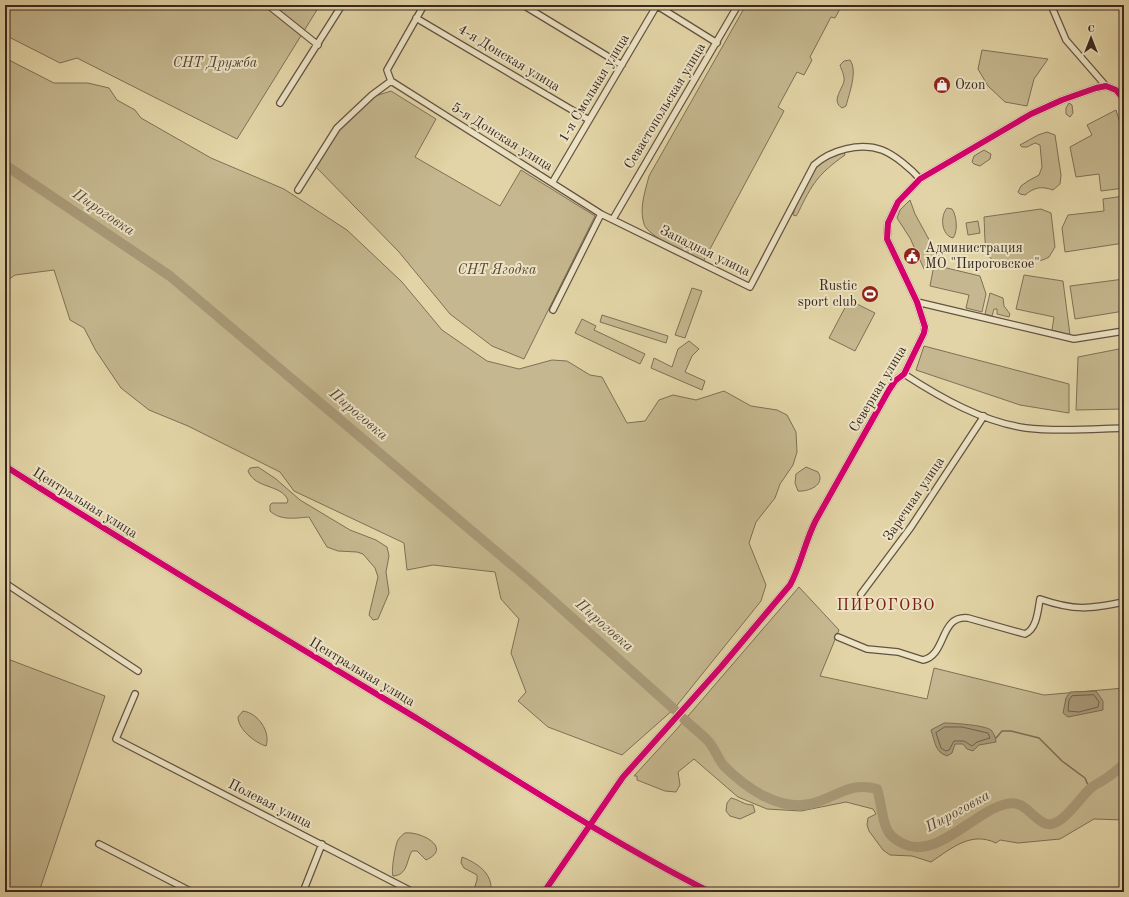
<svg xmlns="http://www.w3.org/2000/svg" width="1129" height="897" font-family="'Old Standard TT',serif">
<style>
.green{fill:#c5b78f;stroke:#7f7057}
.water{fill:#a99a78;stroke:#7c6c54}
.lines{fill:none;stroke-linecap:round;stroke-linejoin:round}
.shore{stroke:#71614c;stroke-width:1}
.stream{stroke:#7c6c54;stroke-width:1.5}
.river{stroke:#a99a78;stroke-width:10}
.street-casing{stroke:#635341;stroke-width:8}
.primary-casing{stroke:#39281f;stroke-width:10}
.street{stroke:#ece3c5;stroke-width:5.5}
.primary{stroke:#e2d4a6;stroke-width:8}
.cycleway-casing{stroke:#ece3c5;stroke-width:8}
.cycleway{stroke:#d6006c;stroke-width:6}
.labels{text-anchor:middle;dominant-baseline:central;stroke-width:4;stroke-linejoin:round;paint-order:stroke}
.street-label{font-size:14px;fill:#39281f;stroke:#ece3c5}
.park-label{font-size:14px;font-style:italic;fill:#554535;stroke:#ece3c5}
.poi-label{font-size:14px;fill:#39281f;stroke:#ece3c5;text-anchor:start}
.water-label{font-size:15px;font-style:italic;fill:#5b4a3a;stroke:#ece3c5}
.quarter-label{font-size:16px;letter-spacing:1px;fill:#7a1f14;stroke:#ece3c5}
</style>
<rect width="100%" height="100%" fill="#e2d4a6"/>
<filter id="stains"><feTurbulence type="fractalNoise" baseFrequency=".005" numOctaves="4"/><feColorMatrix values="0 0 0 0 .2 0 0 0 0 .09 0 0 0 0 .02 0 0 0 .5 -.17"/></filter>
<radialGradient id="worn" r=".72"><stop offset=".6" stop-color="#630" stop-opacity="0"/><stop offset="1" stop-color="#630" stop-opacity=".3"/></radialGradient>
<path class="green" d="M5 5H320L237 139 77 58 60 63 5 35Z
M746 5H842L835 18 831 17 810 57 812 60 804 75 797 72 778 107 784 111 703 262C690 255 648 237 644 224 639 208 645 192 649 176Z
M982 50 1048 59 1034 79 1027 106 1005 102 988 86 978 69Z
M5 58 54 83H88L109 88 117 100 135 110 141 118 211 158 284 189 347 230 402 282 442 330 487 361 519 369 552 360 567 361 590 375 602 377 627 423 645 421 659 400 673 395 696 400 724 391 751 406 777 410 787 415 796 432 797 452 793 465 780 484 775 498 756 522 749 543 766 585 761 601 674 709 622 755 548 727 518 701 526 692 511 653 519 619 501 599 495 572 433 565 407 570 404 543 294 491 280 472 188 426 149 410 121 388 96 351 84 328 70 320 54 270 15 275 5 282Z
M850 60C858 71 849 94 846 106L842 108C831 101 842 90 844 81 845 76 841 69 840 65L844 61Z
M391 91 436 119 415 157 500 206 521 170 595 216 524 359 492 346 450 314 399 252 315 166 341 128 372 97Z
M1069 103 1072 105 1073 113 1070 117 1066 114V108Z
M1116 110 1124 136V188L1101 191 1099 174 1076 177 1070 147 1092 135 1087 125Z
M1047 132 1055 135 1061 175 1060 184 1053 190C1041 186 1035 187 1025 195L1020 194 1018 192 1021 186 1028 181 1039 175 1042 167 1040 145 1035 143 1027 147H1022L1020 145 1038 135Z
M984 150 991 154 990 159 980 166 974 164 972 162 974 156Z
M844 152 845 155C818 174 812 184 798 213L796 216 793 215C800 191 816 154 844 152Z
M1124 196V243L1065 252 1062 228 1068 215 1104 211 1103 199Z
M910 200 915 214 938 256 924 269 910 238 897 218 900 210Z
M947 208 952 209C957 216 958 232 953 238 941 235 940 216 947 208Z
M1041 209 1051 213 1055 247 1049 257C1041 262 1031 262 1022 263 980 269 986 249 984 217Z
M978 221 980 233 968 235 966 223Z
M934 265 980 276 986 294 982 312 966 308 969 295 930 286Z
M1024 275 1063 281 1070 335 1052 330 1054 317 1016 309Z
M1124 279V311L1075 319 1070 286Z
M692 288 702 291 685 338 675 335Z
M990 293 1003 298 1004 306 1010 314 1009 317 997 314V309H994L992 316 985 314Z
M849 300 875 313 855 351 829 338Z
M602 315 668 336 666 343 600 322Z
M582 319 596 326 594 330 645 354 640 364 575 333Z
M689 341 699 349 692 356 685 372 705 381 702 390 651 368 654 358 672 367 678 349Z
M924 346 1069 384V413L1020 405 916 370Z
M1124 348V409L1076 410 1078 357Z
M258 467 276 479 300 500 350 530 376 540 387 547 389 556 386 572 389 593 378 619 373 620 369 615 378 577 375 568 363 554 357 552 338 551 327 547 309 517C295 518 281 521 270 511V505L272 503H287L288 500C281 484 255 489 248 471L250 468Z
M806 467 818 472C826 485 808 492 798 491L795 483 796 474Z
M799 587 839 630 820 676 927 699 934 668 1044 695 1124 688V820L1094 819 1060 839 1018 843 1000 840 996 843C971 831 952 848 931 862L912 856 890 855 883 850 869 831 867 825 868 818 876 814 873 809 846 802 801 811 767 809 738 797 694 759 678 772 680 785 676 792 665 791 637 780V776H634L676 730Z
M5 658 105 696 39 892H5Z
M243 711C258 713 271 732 266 746 255 743 238 729 238 717Z
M731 798C740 800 744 805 753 805L755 812 740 819 730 816 726 811 727 803Z
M405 833C421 831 453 848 426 860L417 851H412C406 861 408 875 393 876 391 872 395 845 398 840 400 837 402 835 405 833Z
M462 857C477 863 493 873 491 892H473L477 880V875L464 868 461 863Z"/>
<path class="water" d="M1096 691 1103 701V710L1068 717 1063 713 1066 698 1070 692Z
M944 723C953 723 984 725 991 730 994 733 996 739 996 742L979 745 973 751 967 749 963 744H955L952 753 947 756C935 752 935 742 931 730Z"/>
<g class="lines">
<path class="shore" d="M1094 695 1099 702 1098 707 1079 712 1068 711 1069 700 1072 696Z
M945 727H962L988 733 990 738 977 742 972 746 964 741H954L949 750 946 751 941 748 936 733Z"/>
<path class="stream" d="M996 738 1002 731H1011L1039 738 1062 761 1085 778 1088 785 1092 787"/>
<path class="river" d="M5 165 170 276 531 581 674 709
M684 719C692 727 702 734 709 742 715 749 718 759 724 766 745 787 778 811 810 804 836 798 849 781 877 789 881 800 882 819 886 827 889 835 893 838 900 842 935 863 972 812 1006 804 1024 799 1031 817 1044 823 1061 831 1080 796 1092 787 1096 784 1101 782 1105 779 1112 775 1118 769 1124 764"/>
<g class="street-casing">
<path id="street" d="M268 5 318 45
M523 5 622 65
M656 5 717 43
M1051 5 1066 40 1106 86
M416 18 589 120
M391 81 601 214
M280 103 342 5
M552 183 657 5
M298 190 337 128 372 95 391 81 387 70 424 5
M613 219 738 5
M917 302 1074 339 1124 331
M553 310 601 214 750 287 814 165C831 150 860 142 882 150 895 155 911 169 920 179
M904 374C941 398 983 422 1026 428 1057 432 1093 429 1124 428
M5 466C141 553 280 636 418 719 514 778 609 841 710 892
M5 583 138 671
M861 594 911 527 984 416
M838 637 867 649 898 652 923 660C947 655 939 615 968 618L1025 634C1037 629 1038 610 1040 599 1075 611 1089 609 1124 602
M135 694 116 739 413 892
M99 844 192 892
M303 892 322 844
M544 892 623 777 721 667 790 585C801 565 805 541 816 520L889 390 895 381 904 374 924 333 925 327 917 302 887 239 888 223 898 202 920 179 1031 114 1062 100 1096 88 1106 86 1116 90 1124 100"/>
</g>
<g class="primary-casing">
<path id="primary" d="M1122 5 1124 10"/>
</g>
<use href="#street" class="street"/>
<use href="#primary" class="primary"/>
<g class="cycleway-casing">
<path id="cycleway" d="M5 466C141 553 280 636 418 719 514 778 609 841 710 892
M544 892 623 777 721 667 790 585C801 565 805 541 816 520L889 390 895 381 904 374 924 333 925 327 917 302 887 239 888 223 898 202 920 179 1031 114 1062 100 1096 88 1106 86 1116 90 1124 100"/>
</g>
<use href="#cycleway" class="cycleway"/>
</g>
<defs>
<g id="shop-disc" transform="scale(0.9)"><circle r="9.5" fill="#8f2418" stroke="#ece3c5"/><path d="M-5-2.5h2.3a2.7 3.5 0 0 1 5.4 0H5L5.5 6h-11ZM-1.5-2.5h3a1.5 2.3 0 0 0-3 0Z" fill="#fff"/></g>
<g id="civic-disc" transform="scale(0.9)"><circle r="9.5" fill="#8f2418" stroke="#ece3c5"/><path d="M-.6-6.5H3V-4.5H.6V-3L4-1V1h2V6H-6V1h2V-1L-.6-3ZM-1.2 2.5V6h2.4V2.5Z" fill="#fff"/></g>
<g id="stadium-disc" transform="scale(0.9)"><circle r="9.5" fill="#8f2418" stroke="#ece3c5"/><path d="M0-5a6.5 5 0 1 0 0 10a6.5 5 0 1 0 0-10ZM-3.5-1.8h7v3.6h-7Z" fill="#fff"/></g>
</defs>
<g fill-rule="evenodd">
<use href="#shop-disc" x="942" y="85"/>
<use href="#civic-disc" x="912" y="256"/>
<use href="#stadium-disc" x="870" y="294"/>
</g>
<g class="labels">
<g class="street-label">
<text transform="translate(509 58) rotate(31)">4-я Донская улица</text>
<text transform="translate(594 88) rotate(-59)">1-я Смольная улица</text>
<text transform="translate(665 106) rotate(-59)">Севастопольская улица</text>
<text transform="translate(502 137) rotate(32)">5-я Донская улица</text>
<text transform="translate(705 251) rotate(26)">Западная улица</text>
<text transform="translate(878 389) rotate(-59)">Северная улица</text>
<text transform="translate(914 499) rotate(-56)">Заречная улица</text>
<text transform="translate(85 503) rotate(32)">Центральная улица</text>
<text transform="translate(362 672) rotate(31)">Центральная улица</text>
<text transform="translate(270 804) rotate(27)">Полевая улица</text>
</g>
<g class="park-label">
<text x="215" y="63">СНТ Дружба</text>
<text x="497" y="270">СНТ Ягодка</text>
</g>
<g class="poi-label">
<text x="955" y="85">Ozon</text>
<text x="925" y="248">Администрация<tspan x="925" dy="16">МО "Пироговское"</tspan></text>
<text x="857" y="286" text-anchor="end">Rustic<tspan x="857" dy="16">sport club</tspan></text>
</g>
<g class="water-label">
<text transform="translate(103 213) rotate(34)">Пироговка</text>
<text transform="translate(358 415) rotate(40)">Пироговка</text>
<text transform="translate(604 626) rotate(41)">Пироговка</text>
<text transform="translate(958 812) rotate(-29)">Пироговка</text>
</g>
<g class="quarter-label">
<text x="886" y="606">ПИРОГОВО</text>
</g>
</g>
<rect width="1129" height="897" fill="none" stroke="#e2d4a6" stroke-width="20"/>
<rect x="6" y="6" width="1117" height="885" fill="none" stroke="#39281f" stroke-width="2"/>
<rect x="10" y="10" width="1109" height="877" fill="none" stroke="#39281f"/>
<g transform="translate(1091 38)" stroke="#ece3c5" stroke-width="3" paint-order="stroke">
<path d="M0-3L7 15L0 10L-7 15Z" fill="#39281f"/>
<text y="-6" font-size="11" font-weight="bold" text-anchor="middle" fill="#39281f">С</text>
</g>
<rect width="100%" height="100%" filter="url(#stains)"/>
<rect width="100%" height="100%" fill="url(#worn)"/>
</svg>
